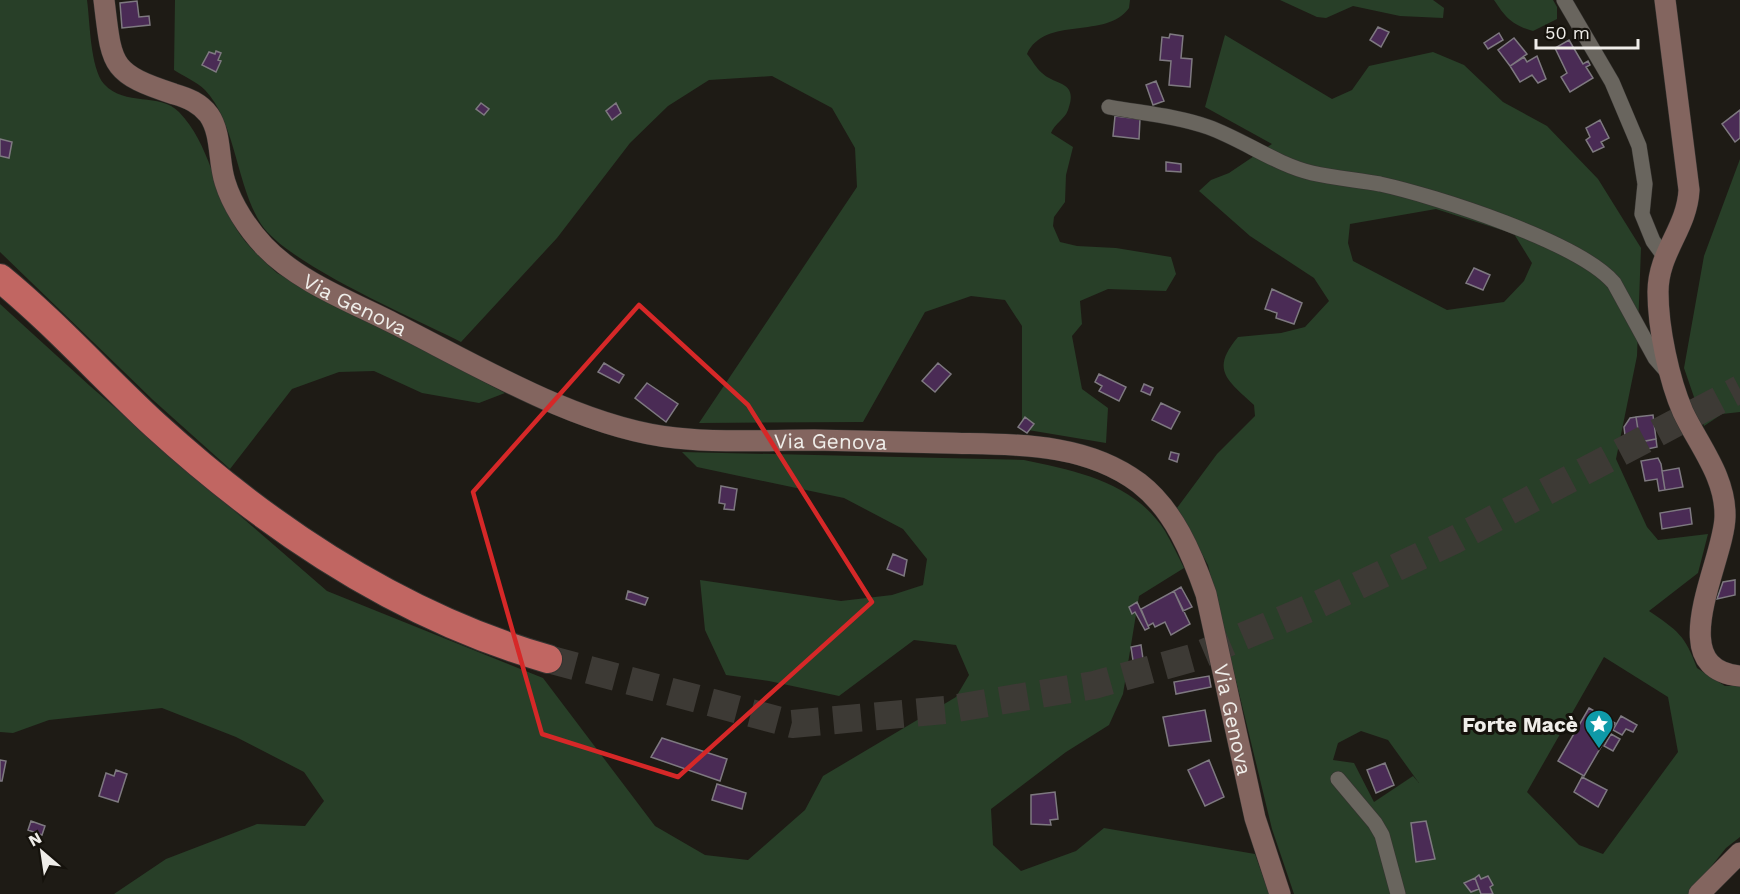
<svg xmlns="http://www.w3.org/2000/svg" width="1740" height="894" font-family="'Work Sans',sans-serif">
<style>
.green{fill:#283f28;fill-rule:evenodd}
.building{fill:#4a2b55;stroke:#7e7980;stroke-width:1.5}
.lines{fill:none;stroke-linecap:round;stroke-linejoin:round}
.highway-tunnel{stroke:#3d3a35;stroke-width:28;stroke-dasharray:28 14;stroke-linecap:butt}
.street-casing{stroke:#363431;stroke-width:16}
.secondary-casing{stroke:#363431;stroke-width:22}
.highway-casing{stroke:#363431;stroke-width:30}
.street{stroke:#69655e;stroke-width:15}
.secondary{stroke:#83655f;stroke-width:21}
.highway{stroke:#c16662;stroke-width:28}
.marked{fill:none;stroke:#d62828;stroke-width:4.5;stroke-linejoin:round}
.labels{text-anchor:middle;dominant-baseline:central;stroke-width:6;stroke-linejoin:round;paint-order:stroke}
.street-label{font-size:21px;fill:#efede9;stroke:#15120c}
.poi-label{font-size:21px;font-weight:bold;fill:#efede9;stroke:#15120c;text-anchor:end}
</style>
<rect width="100%" height="100%" fill="#1e1b15"/>
<path class="green" d="M0 0H87C90 21 90 68 104 84 125 107 160 92 179 112 210 144 215 193 237 230 247 246 263 260 277 273L505 393 479 403 422 393 374 371 339 372 292 389 230 469 153 400 0 252Z
M175 0H1130L1129 8C1107 40 1045 15 1027 54 1032 60 1036 68 1042 73 1055 86 1079 80 1068 110 1065 119 1055 123 1051 133L1073 147 1066 175 1065 202 1054 217 1053 226 1060 242 1077 246 1116 248 1171 257 1176 274 1166 291 1108 289 1080 301 1082 324 1072 336 1082 389 1108 408 1106 443 1022 429V326L1005 300 971 296 925 312 863 422 699 423 857 187 855 148 832 108 772 76 709 80 668 106 630 143 557 238 461 342C414 318 287 264 261 224 236 185 236 123 205 90 197 82 183 76 174 70Z
M1280 0H1433L1444 8 1443 18 1400 16 1353 6 1326 18 1317 17Z
M1494 0H1553L1557 7V19L1533 31C1512 25 1506 18 1494 0Z
M1225 35 1332 99 1352 90 1369 66 1433 52 1464 65 1503 102 1547 126 1598 179 1641 248 1637 356 1616 459 1647 527 1658 540 1708 534 1698 573 1649 611C1678 631 1685 635 1697 668L1725 686H1740V837L1726 848 1689 894H1294L1272 829 1208 565 1177 508 1217 454 1255 416 1254 405C1227 380 1210 370 1238 337L1281 333 1305 327 1329 301 1314 278 1250 236 1199 191 1211 180 1229 173 1272 144 1205 107ZM1436 209 1514 234 1532 263 1524 281 1504 302 1447 310 1353 261 1348 243 1350 224ZM1604 657 1668 697 1678 752 1603 854 1579 845 1527 792ZM1361 731 1388 740 1419 783 1413 776 1374 802 1354 763 1333 760 1338 743Z
M1740 159V412L1722 414 1704 426 1684 368 1704 256Z
M0 304 90 386 327 591 543 678 655 826 705 855 748 860 805 810 823 776 956 697 969 675 956 645 914 640 839 696 769 681 726 675 705 630 700 580 841 601 892 595 923 585 927 559 903 529 844 498 697 467 682 452 1024 460C1076 471 1134 482 1165 531 1172 543 1178 556 1184 568L1139 596 1123 694 1109 725 1066 752 991 809 993 845 1021 871 1076 851 1104 828 1255 854 1269 894H114L166 859 257 824 305 826 324 801 304 772 236 737 162 708 49 720 13 733 0 732Z"/>
<path class="building" d="M137 1 139 17 149 16 150 25 122 28 120 3Z
M1378 27 1389 32 1381 47 1370 40Z
M1499 33 1503 40 1488 49 1484 43Z
M1170 34 1183 36 1181 58 1192 59 1190 87 1169 85 1171 61 1160 60 1162 37 1169 38Z
M1514 38 1527 54 1510 66 1498 50Z
M1569 40 1583 64 1588 61 1590 65 1586 67 1593 78 1570 92 1561 77 1567 73 1555 48Z
M216 51 221 53 218 60 221 61 216 72 202 65 209 52 215 54Z
M1537 56 1546 79 1538 83 1532 75 1520 82 1510 66 1524 57 1527 62Z
M1156 81 1164 101 1153 105 1146 85Z
M481 103 489 109 484 115 476 109Z
M616 103 621 113 612 120 606 111Z
M1740 110V138L1735 142 1722 124Z
M1115 116 1140 119 1139 139 1113 136Z
M1600 120 1609 138 1601 142 1604 147 1593 152 1586 140 1590 137 1586 128Z
M0 139 12 142 9 158 0 156Z
M1166 162 1181 164V172L1166 171Z
M1474 268 1490 275 1483 290 1466 283Z
M1272 289 1302 303 1294 324 1276 318 1277 313 1265 309Z
M604 363 624 375 619 383 598 372Z
M938 363 951 374 935 392 922 381Z
M1099 374 1126 387 1119 401 1099 391 1102 386 1095 382Z
M647 383 678 404 666 422 635 398Z
M1144 384 1153 388 1150 395 1141 391Z
M1161 403 1180 412 1171 429 1152 420Z
M1653 415 1656 439 1640 442 1636 417Z
M1025 417 1034 424 1027 433 1018 427Z
M1636 417 1640 442 1656 439 1657 447 1638 451 1637 441 1626 443 1624 427 1630 418Z
M1171 452 1179 454 1177 462 1169 459Z
M1658 458 1661 464 1665 490 1659 491 1657 479 1645 481 1641 461Z
M1679 468 1683 487 1665 490 1662 471Z
M721 486 737 489 734 510 724 509 725 504 719 503Z
M1690 508 1692 524 1662 529 1660 513Z
M893 554 907 560 904 576 887 569Z
M1735 580V595L1717 599 1723 582Z
M1181 587 1192 607 1183 611 1174 591Z
M628 591 648 598 645 605 626 599Z
M1174 591 1190 624 1171 635 1165 622 1155 627 1153 623 1148 626 1141 609Z
M1137 602 1149 628 1145 630 1135 612 1132 614 1129 607Z
M1141 645 1144 666 1134 667 1131 647Z
M1209 676 1211 687 1176 694 1174 682Z
M1589 708 1615 723 1584 776 1558 761Z
M1205 710 1211 741 1169 746 1163 717Z
M1621 716 1637 725 1633 732 1626 729 1622 735 1613 730Z
M1611 734 1620 739 1613 751 1604 746Z
M662 738 727 759 720 781 651 757Z
M0 760 6 761 2 781H0Z
M1209 760 1224 797 1205 806 1188 770Z
M1385 763 1394 785 1376 793 1367 770Z
M116 770 127 774 118 802 99 796 106 773 114 776Z
M1582 777 1607 790 1598 807 1574 792Z
M717 784 746 793 742 809 712 800Z
M1055 792 1058 819 1050 820 1051 825 1031 824V795Z
M31 821 45 826 42 835 28 830Z
M1426 821 1435 859 1416 862 1411 823Z
M1479 875 1481 879 1488 876 1493 885 1490 887 1493 894H1481L1475 878Z
M1475 878 1479 889 1471 892 1464 883Z"/>
<g class="lines">
<path class="highway-tunnel" d="M548 659 792 724 945 710 1094 685 1192 658 1317 605 1454 540 1740 389"/>
<g class="street-casing">
<path id="street" d="M1564 0 1612 82 1639 146 1645 184 1642 214 1653 241 1664 256
M1109 107C1141 113 1177 116 1208 127 1244 140 1275 164 1312 173 1334 178 1358 180 1380 184 1435 196 1579 242 1614 283L1655 358 1669 374
M1338 779 1375 823 1382 835 1398 894"/>
</g>
<g class="secondary-casing">
<g id="secondary">
<path id="s1" d="M104 0C112 65 109 73 174 94 188 98 200 103 209 115 222 134 218 161 225 182 232 205 248 229 264 246 298 282 352 302 395 324 478 366 583 429 676 438 722 443 768 440 814 440 858 441 902 442 946 443 1012 445 1083 441 1139 483 1174 510 1192 554 1206 594L1255 818 1280 894"/>
<path d="M1665 0 1689 190C1687 229 1658 252 1658 292 1658 328 1669 380 1683 412 1699 446 1726 477 1725 517 1724 562 1661 669 1740 676"/>
<path d="M1699 894 1740 853"/>
</g>
</g>
<g class="highway-casing">
<path id="highway" d="M0 278C55 323 103 377 155 425 269 529 399 616 548 659"/>
</g>
<use href="#street" class="street"/>
<use href="#secondary" class="secondary"/>
<use href="#highway" class="highway"/>
</g>
<path class="marked" d="M639 305 748 405 872 602 678 777 542 734 473 492Z"/>
<defs>
<g id="sight-pin" transform="scale(1.5)"><path d="M0 17L-7.5 6A9.5 9.5 0 1 1 7.5 6Z" fill="#0f9aa8" stroke="#15120c"/><path d="M0-6L1.8-2.2L6-1.7L2.9 1.2L3.7 5.4L0 3.3L-3.7 5.4L-2.9 1.2L-6-1.7L-1.8-2.2Z" fill="#fff"/></g>
</defs>
<g fill-rule="evenodd">
<use href="#sight-pin" x="1599" y="724"/>
</g>
<g class="labels">
<g class="street-label">
<text stroke="none"><textPath href="#s1" startOffset="426">Via Genova</textPath></text>
<text stroke="none"><textPath href="#s1" startOffset="930">Via Genova</textPath></text>
<text stroke="none"><textPath href="#s1" startOffset="1506">Via Genova</textPath></text>
</g>
<g class="poi-label">
<text x="1578" y="724">Forte Macè</text>
</g>
</g>
<g transform="translate(42 852) rotate(331)" stroke="#15120c" stroke-width="4.5" paint-order="stroke">
<path d="M0-4.5L10 22L0 15L-10 22Z" fill="#efede9"/>
<text y="-9" font-size="16" font-weight="bold" text-anchor="middle" fill="#efede9">N</text>
</g>
<path d="M1536 39v9h102v-9" fill="none" stroke="#efede9" stroke-width="3"/>
<text x="1545" y="39" font-size="18" fill="#efede9" stroke="#15120c" stroke-width="4.5" paint-order="stroke">50 m</text>
</svg>
